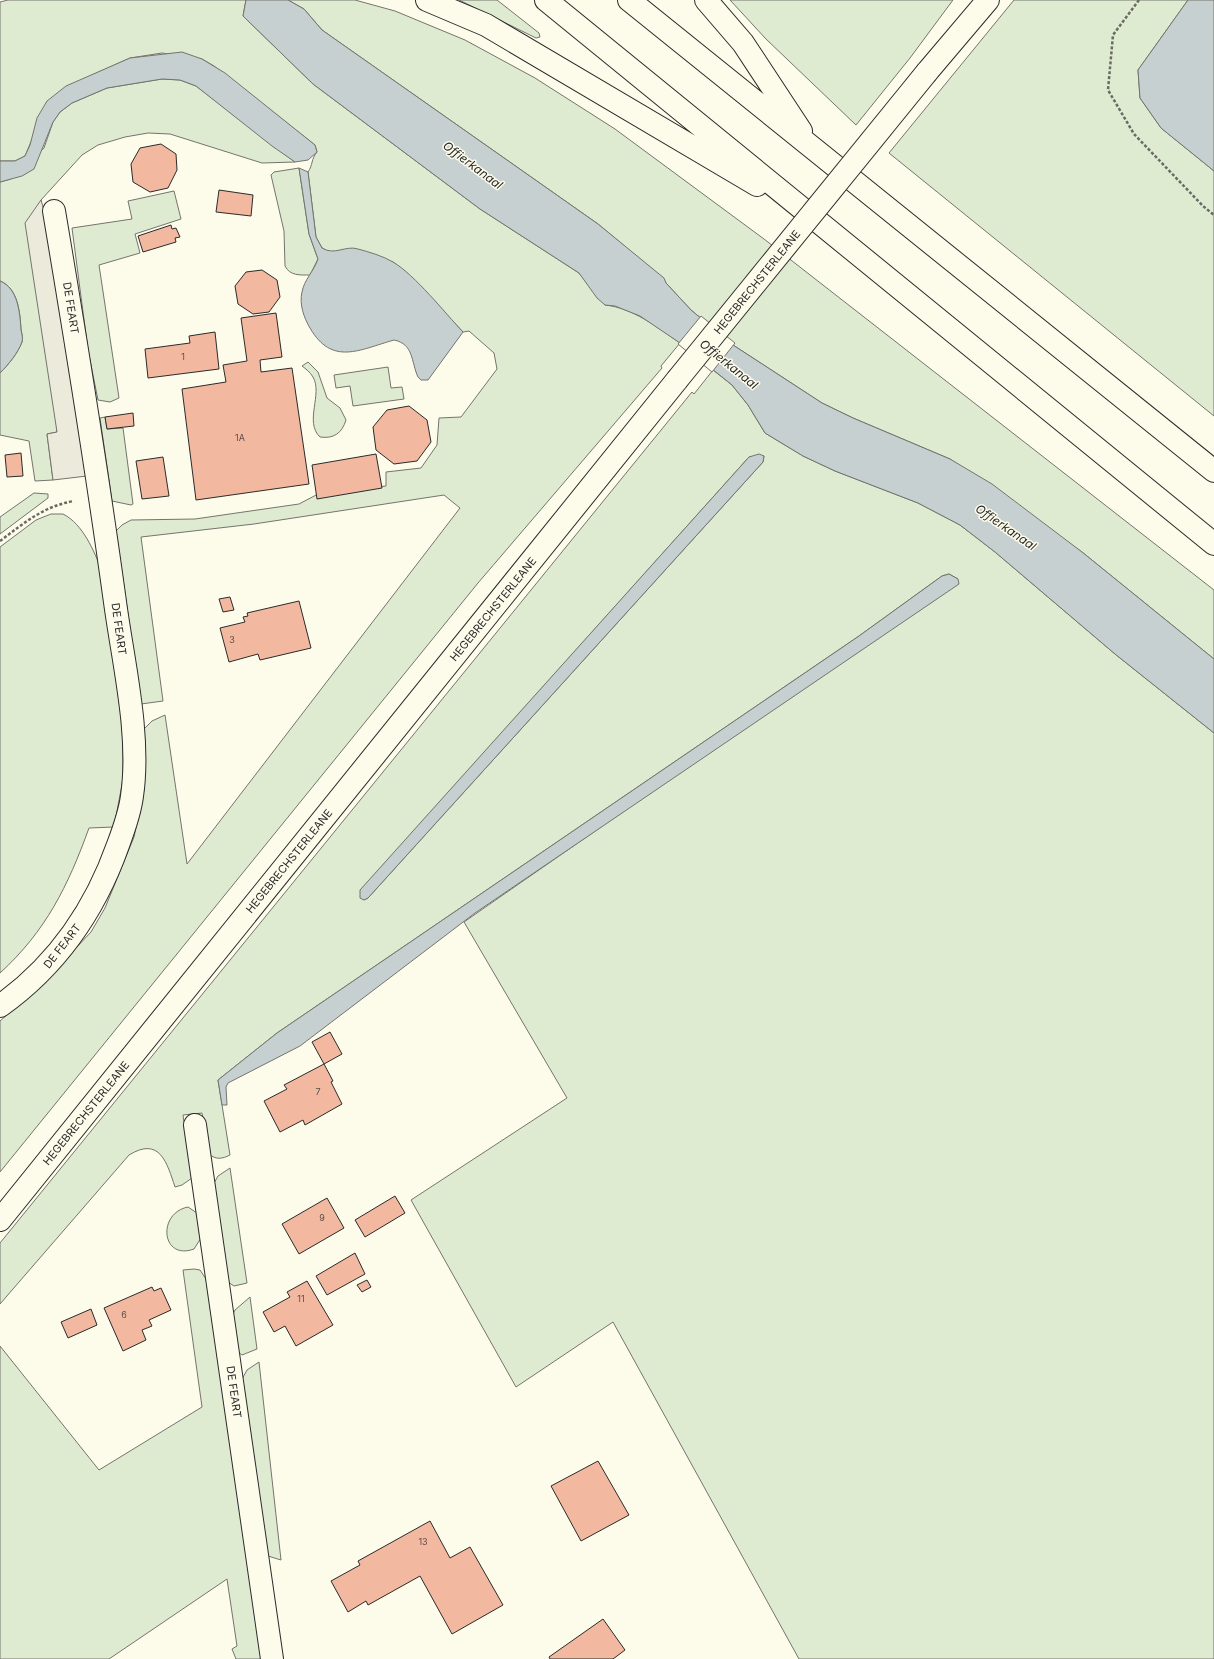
<svg xmlns="http://www.w3.org/2000/svg" width="1214" height="1659" font-family="Inter,sans-serif">
<style>
.green{fill:#deebd1;stroke:#74746e;fill-rule:evenodd}
.parking{fill:#eceadb;stroke:#74746e}
.water{fill:#c7d0d0;stroke:#74746e}
.pier{fill:#fdfbea;stroke:#74746e}
.building{fill:#f2b8a0;stroke:#2b2b2b}
.lines{fill:none;stroke-linecap:round;stroke-linejoin:round}
.minor-casing{stroke:#2b2b2b;stroke-width:24}
.highway-casing{stroke:#2b2b2b;stroke-width:24}
.path{stroke:#6a6964;stroke-width:2.5;stroke-dasharray:3 2;stroke-linecap:butt}
.minor{stroke:#fdfbea;stroke-width:22}
.highway{stroke:#fdfbea;stroke-width:22}
.minor-bridge-casing{stroke:#2b2b2b;stroke-width:24;stroke-linecap:butt}
.minor-bridge{stroke:#fdfbea;stroke-width:22}
.labels{text-anchor:middle;dominant-baseline:central;stroke-width:3;stroke-linejoin:round;paint-order:stroke}
.number-label{font-size:9px;fill:#5d4e48}
.street-label{font-size:11px;fill:#2b2b2b;stroke:#fdfbea}
.water-label{font-size:12px;font-style:italic;fill:#2b2b2b;stroke:#fdfbea}
</style>
<rect width="100%" height="100%" fill="#fdfbea"/>
<path class="green" d="M8 0H246L243 16 313 84 480 209 579 273 605 305C633 308 657 327 680 343L661 366 662 368 478 583 0 1172V1021L40 986 91 932 105 908 134 837 144 790V729L152 721 165 715 187 864 460 508 444 495 254 524 141 537 163 701 141 704 116 531 122 525 131 520 195 519 299 504 318 494 386 486V472L421 468 437 445 439 418 461 417 497 369 494 353 469 331 463 332 408 274 393 262 341 251 329 252 322 248 316 237 308 172C313 165 311 159 317 152L315 145 214 66 202 59 162 53 130 58 88 77 33 137 25 156 15 161H0V2Z
M288 0H355L395 11 465 40 535 78 615 129 764 239 1214 590V659L1082 552 950 459 853 418 822 403 733 345 691 310 666 283 663 278 598 224 322 30 304 9Z
M459 0H497L539 33 540 37 536 38Z
M730 0H953L910 58 856 125 766 39Z
M1014 0H1188L1138 70 1140 98 1161 128 1214 171V416L889 153Z
M162 79 180 80 196 86 295 162 262 163 170 134 148 133 125 137 98 145 82 155 41 200 57 432 47 434 53 480 35 481 29 441 0 435V373C8 365 18 353 22 342 23 339 22 334 21 330 20 312 18 288 0 281V182L11 179 44 148 53 122 60 112 72 103 107 88Z
M299 168 309 234 318 259 310 275C300 275 290 276 285 266L284 231 271 175 274 172Z
M174 191 181 219 135 234 140 253 99 265 119 398 110 402 98 400 88 350 72 228 132 219 128 201Z
M308 362 318 372 327 398 340 408 346 420C342 433 334 439 320 437 304 422 323 394 313 377 310 372 306 369 302 366Z
M388 367 391 388 402 387 404 399 353 406 350 386 336 388 334 375Z
M713 370 732 385 748 405 765 433 803 456 835 471 918 503 960 525 995 552 1115 654 1214 733V1659H799L613 1322 516 1387 411 1200 567 1098 464 922 958 579 949 574 942 576 859 636 277 1033 218 1080 230 1155C222 1159 216 1160 209 1154L202 1113 183 1115 192 1178 182 1185 175 1187C167 1163 160 1136 129 1155L0 1304V1243L692 392 694 394ZM764 456 763 462 368 898 364 900 361 890 749 457Z
M105 417 107 429 123 428 133 504 131 505 112 501 100 418Z
M34 493 48 494V498L0 534V517Z
M51 514H63C83 524 94 551 102 571L123 731V779L114 827 89 828C68 886 46 931 0 973V547L36 520Z
M230 1168 247 1283 234 1286 228 1282 213 1185 218 1176Z
M188 1207 197 1213 201 1238 194 1249C161 1261 157 1213 188 1207Z
M194 1269 200 1270 206 1279 263 1659H236L232 1649 237 1646 227 1579 109 1659H0V1346L99 1470 202 1407 183 1270Z
M250 1297 257 1349 242 1355 238 1352 232 1316 235 1310Z
M259 1362 281 1560 268 1556 241 1381 247 1370Z"/>
<path class="parking" d="M41 200 48 224 87 476 53 480 47 434 57 432 25 223Z"/>
<path class="water" d="M246 0H288L304 9 322 30 598 224 664 278 666 283 691 310 733 345 822 403 853 418 950 459 992 484 1082 552 1214 659V733L1115 654 995 552 960 525 918 503 835 471 803 456 765 433 748 405 732 385 680 343 640 316 615 306 605 305 597 298 579 273 480 209 313 84 243 16Z
M1188 0H1214V171L1161 128 1140 98 1138 70Z
M182 52 202 59 225 73 315 145 317 152 308 160 295 162 272 146 196 86 180 80 162 79 107 88 72 103 60 112 53 122 34 169 22 176 0 182V161H15L25 156 30 145 37 118 47 101 66 86 130 58Z
M299 168 308 172 316 237 322 248C335 256 345 245 358 249 369 252 383 256 393 262 415 275 445 313 463 332L428 380H421L418 377C411 362 414 344 394 340 359 350 332 366 310 328 304 318 299 304 302 292 304 280 314 271 318 259L309 234Z
M0 281C18 288 20 313 21 330 22 334 23 339 22 342 18 353 8 365 0 373Z
M759 454 764 456 763 462 368 898 364 900 360 898V890L749 457Z
M949 574 958 579 959 584 475 913 300 1046 228 1083 226 1087 227 1105H222L218 1080 277 1033 859 636 942 576Z"/>
<path class="pier" d="M701 316 735 343 712 372 678 344Z"/>
<path class="building" d="M161 144 176 154 177 170 168 188 150 192 133 182 131 164 140 148Z
M219 190 253 195 251 216 216 212Z
M171 225 172 229 176 228 180 237 175 238 176 242 143 252 138 236Z
M262 270 277 280 280 297 269 312 253 314 238 304 235 286 246 272Z
M276 313 282 357 260 360 261 372 292 368 309 484 196 500 182 389 226 382 223 365 247 361 241 318Z
M215 332 219 369 148 378 145 349 190 343 189 336Z
M409 406 427 420 431 442 417 461 394 464 376 450 373 427 387 410Z
M133 413 134 426 107 429 105 417Z
M21 453 23 476 7 477 5 455Z
M376 454 382 488 317 499 312 465Z
M163 457 169 496 142 499 136 461Z
M230 597 234 610 223 612 219 599Z
M299 601 311 648 260 660 258 654 229 662 220 628 245 622 243 617 248 616 247 613Z
M330 1032 342 1054 324 1064 312 1042Z
M324 1064 333 1081 331 1082 342 1104 305 1125 303 1120 280 1132 264 1101 287 1089 284 1085Z
M395 1196 405 1213 365 1237 355 1220Z
M327 1198 344 1228 299 1254 282 1224Z
M355 1253 365 1274 327 1295 316 1276Z
M367 1280 371 1287 362 1292 357 1285Z
M307 1281 333 1325 296 1346 285 1326 274 1332 263 1312 290 1297 287 1292Z
M152 1287 154 1291 161 1288 171 1310 149 1320 152 1326 142 1330 146 1340 123 1351 104 1308Z
M91 1309 97 1325 68 1338 61 1322Z
M598 1461 629 1515 581 1541 551 1486Z
M430 1521 450 1558 470 1547 503 1605 452 1634 420 1576 368 1605 366 1601 348 1612 331 1581 360 1565 358 1561Z
M603 1619 625 1650 613 1659H550L549 1657Z"/>
<g class="lines">
<g class="minor-casing">
<path id="minor" d="M927 72 988 0
M0 1006C56 966 95 910 118 845 124 829 130 812 132 796 141 735 123 662 115 602 97 471 76 341 54 211
M195 1125 272 1659
M0 1220 677 380"/>
</g>
<g class="highway-casing">
<path id="highway" d="M427 0 486 25 757 185
M546 0 1214 544
M629 0 1214 471
M706 0 743 43 801 131"/>
</g>
<path class="path" d="M1139 0 1113 35 1108 90 1134 134 1203 206 1214 215
M0 541C24 523 44 506 74 501"/>
<use href="#minor" class="minor"/>
<use href="#highway" class="highway"/>
<g class="minor-bridge-casing">
<path id="minor-bridge" d="M677 380 927 72"/>
</g>
<use href="#minor-bridge" class="minor-bridge"/>
</g>
<g class="labels">
<g class="number-label">
<text x="183" y="356">1</text>
<text x="240" y="437">1A</text>
<text x="232" y="639">3</text>
<text x="318" y="1091">7</text>
<text x="322" y="1217">9</text>
<text x="301" y="1298">11</text>
<text x="124" y="1314">6</text>
<text x="423" y="1541">13</text>
</g>
<g class="street-label">
<text transform="translate(757 282) rotate(-51)">HEGEBRECHSTERLEANE</text>
<text transform="translate(71 308) rotate(81)">DE FEART</text>
<text transform="translate(493 609) rotate(-51)">HEGEBRECHSTERLEANE</text>
<text transform="translate(119 629) rotate(82)">DE FEART</text>
<text transform="translate(289 861) rotate(-51)">HEGEBRECHSTERLEANE</text>
<text transform="translate(62 946) rotate(-52)">DE FEART</text>
<text transform="translate(86 1113) rotate(-51)">HEGEBRECHSTERLEANE</text>
<text transform="translate(234 1392) rotate(82)">DE FEART</text>
</g>
<g class="water-label">
<text transform="translate(473 165) rotate(37)">Offierkanaal</text>
<text transform="translate(729 364) rotate(39)">Offierkanaal</text>
<text transform="translate(1006 527) rotate(35)">Offierkanaal</text>
</g>
</g>
</svg>
